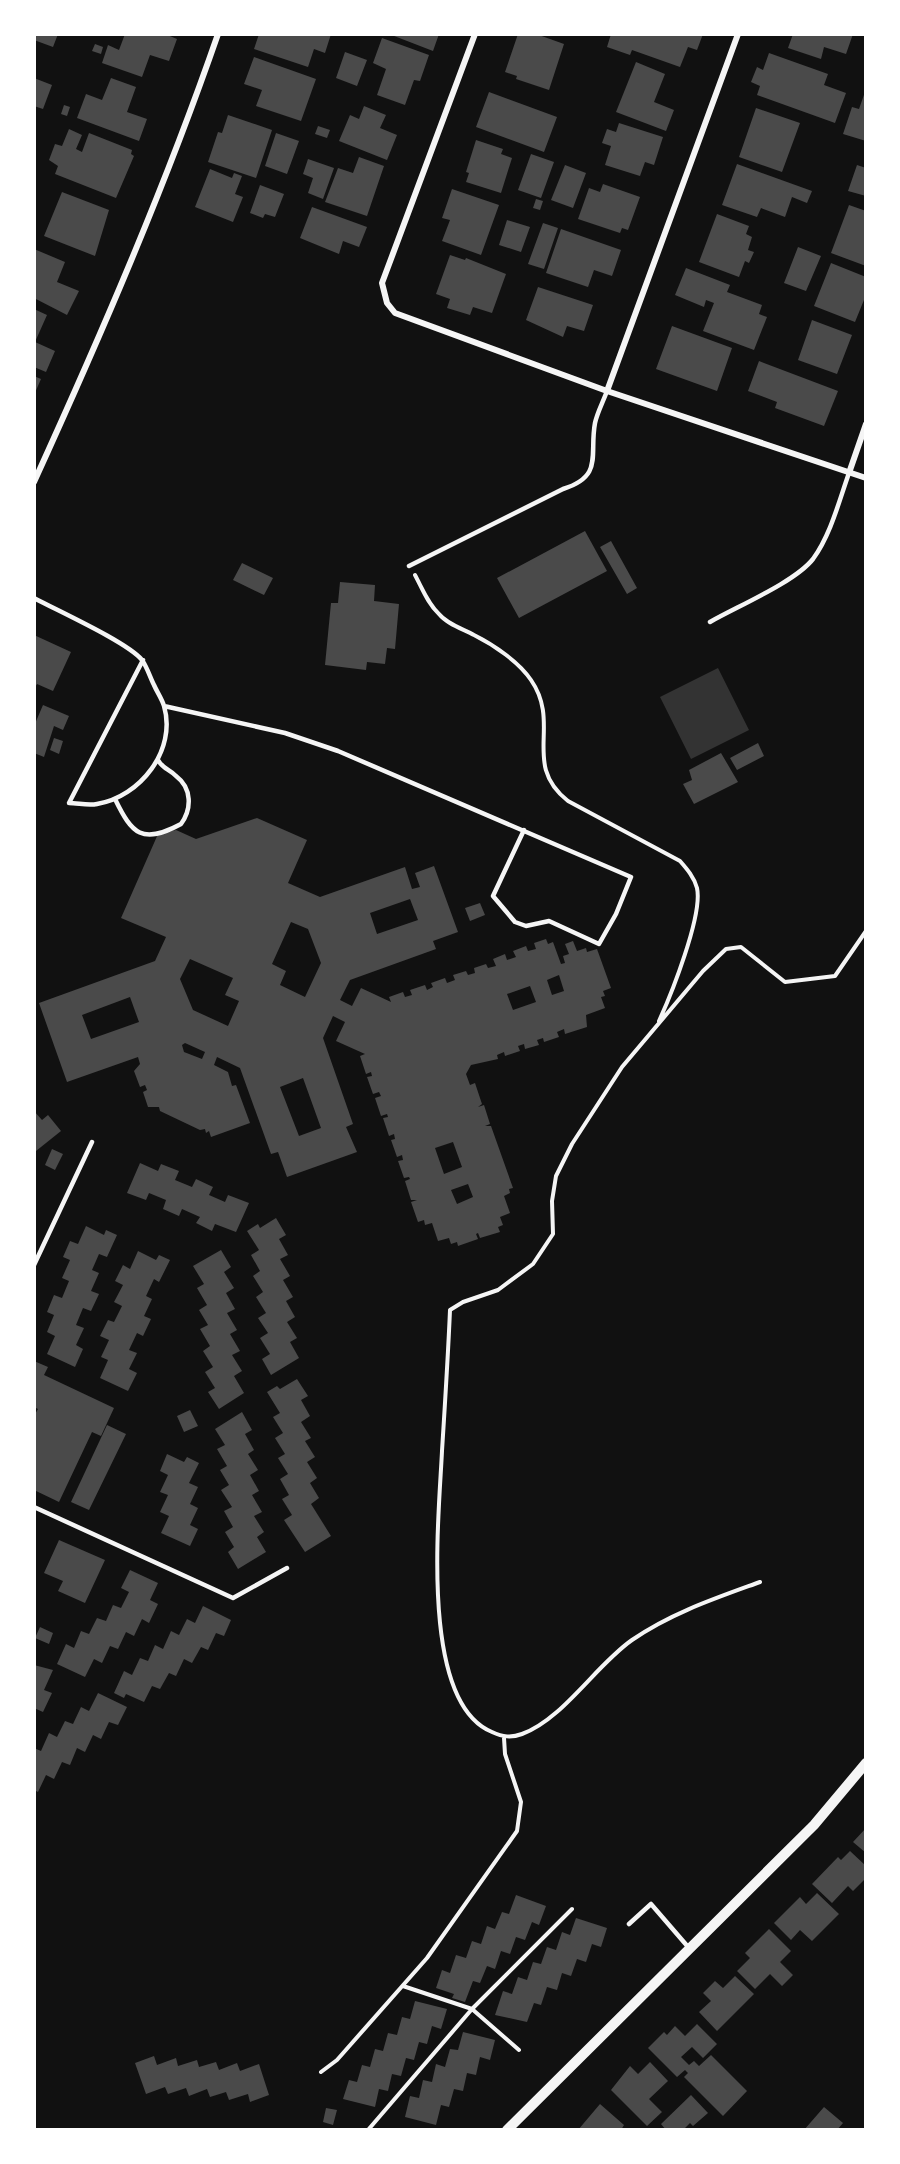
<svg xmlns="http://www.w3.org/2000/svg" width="900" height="2164" font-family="Roboto,sans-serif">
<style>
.water{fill:#333}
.building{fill:#4a4a4a;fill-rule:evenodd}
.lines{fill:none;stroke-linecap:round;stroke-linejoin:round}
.path{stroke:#f5f5f5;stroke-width:4}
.service{stroke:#f5f5f5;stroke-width:4.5}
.minor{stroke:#f5f5f5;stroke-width:6}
.tertiary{stroke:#f5f5f5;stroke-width:10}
</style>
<rect width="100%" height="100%" fill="#111"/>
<path class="water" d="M718 668 749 730 691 759 660 697Z"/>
<path class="building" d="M34 34H58L53 47 34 40Z
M125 34H165L177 39 169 61 150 55 142 77 102 63 108 45 119 50Z
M259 34H331L325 53 314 49 308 67 254 49Z
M389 34H439L433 51Z
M518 34H536L564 44 549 90 516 79 517 76 505 72Z
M611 34H703L697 50 688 47 680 67 632 50 630 55 607 47Z
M793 34H853L846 54 824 47 821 59 788 48Z
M382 38 429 55 420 81 414 80 405 105 377 95 386 69 373 63Z
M95 44 103 47 101 54 92 51Z
M345 52 367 60 357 86 336 78Z
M769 53 828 74 824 85 846 93 835 123 757 95 760 86 751 82 757 67 763 70Z
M254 57 316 79 301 121 256 106 262 90 244 84Z
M636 62 665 74 654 102 674 110 666 131 616 112Z
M34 78 52 85 43 109 34 106Z
M111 78 136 87 127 112 147 119 139 141 77 118 86 94 102 100Z
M489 92 557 117 544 152 476 127Z
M865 92H866V141L843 134 852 107 859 109Z
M64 105 70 107 67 116 61 114Z
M364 106 386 115 380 128 397 135 387 160 339 141 350 115 359 119Z
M756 108 800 123 782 172 739 157Z
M228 115 272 130 256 178 208 162 218 132 222 133Z
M619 123 663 137 654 165 645 162 640 176 605 165 611 146 602 143 607 129 616 132Z
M318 126 330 130 327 138 315 134Z
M69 129 82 135 76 149 82 152 89 133 132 150 131 154 134 156 116 198 55 174 58 166 49 160 55 144 62 146Z
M276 133 299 141 287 174 265 166Z
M476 140 503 149 501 154 512 158 501 193 466 182 469 173 466 172Z
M531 154 554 162 541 198 518 190Z
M359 157 384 166 367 216 325 202 338 168 353 173Z
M308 159 334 168 323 199 308 193 313 178 303 174Z
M737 164 812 191 807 203 792 197 785 217 761 208 757 217 722 205Z
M565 165 586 173 573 208 551 200Z
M857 165 866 168V196L848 191Z
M210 169 232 178 234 173 242 176 235 194 243 197 233 222 195 207Z
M603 184 640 197 628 230 622 228 620 233 578 219 589 188 600 192Z
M260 185 284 194 275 217 265 214 263 218 250 213Z
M452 189 499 205 481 255 442 241 450 220 442 218Z
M62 192 109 210 95 256 44 236Z
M536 199 543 201 540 210 533 208Z
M849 205 866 211V266L831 253Z
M312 207 367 227 359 247 343 241 339 254 300 238Z
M717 214 749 226 746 234 752 237 748 250 754 252 749 263 745 261 739 277 699 262Z
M507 220 530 227 521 252 499 245Z
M543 223 558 228 544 269 528 264Z
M561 229 621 250 612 276 594 270 588 287 546 273Z
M798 247 821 256 806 291 784 283Z
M34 249 65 262 57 282 79 291 67 315 34 298Z
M450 255 465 260 466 258 506 274 492 313 473 307 470 315 447 308 450 299 436 294Z
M831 263 866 277V295L855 322 814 306Z
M686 268 730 285 727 292 762 305 759 314 767 317 754 350 703 331 714 303 706 300 704 307 675 295Z
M538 287 593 305 584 331 567 326 563 337 526 320Z
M34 309 47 315 35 342 55 351 46 372 34 367Z
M812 320 852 335 837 374 798 360Z
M672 326 732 348 717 391 656 369Z
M759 361 838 391 824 426 775 408 777 402 748 391Z
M34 376 41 379 34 395Z
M585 531 607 571 519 618 497 578Z
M611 541 637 588 627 594 600 547Z
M242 563 273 578 264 595 233 580Z
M340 582 375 585 374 601 399 604 395 649 387 648 385 664 367 662 366 670 325 665 331 603H338Z
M34 635 71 652 53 691 37 684 34 689Z
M43 705 69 716 63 730 54 726 44 757 34 753V726Z
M54 738 63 741 59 754 50 750Z
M758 743 764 756 737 770 730 758Z
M721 753 738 782 694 804 683 784 692 780 689 770Z
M257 818 307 840 288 883 320 897 405 867 412 889 420 887 415 873 434 866 458 932 433 941 436 949 350 980 340 1000 352 1006 361 988 391 1002 389 997 403 992 405 997 412 995 410 990 425 985 427 990 433 987 431 983 445 978 447 983 455 980 453 975 466 971 468 975 475 973 474 968 486 964 488 968 496 966 493 959 505 954 507 960 516 957 513 951 526 946 528 951 536 949 534 943 546 939 548 944 553 942 561 964 565 963 563 956 569 954 565 944 573 941 577 951 586 948 587 952 597 949 611 988 603 991 605 996 601 997 605 1008 586 1015 587 1027 565 1034 564 1029 557 1032 559 1037 544 1042 543 1038 537 1040 539 1045 525 1049 524 1044 518 1046 520 1051 505 1056 504 1052 497 1055 498 1059 471 1065 466 1074 470 1085 475 1083 482 1104 478 1107 484 1105 490 1124 485 1126H491L513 1188 509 1189 510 1193 504 1196 510 1213 500 1217 503 1225 498 1227 500 1232 480 1238 478 1233 476 1234 478 1239 458 1246 457 1242 451 1244 449 1238 438 1241 432 1223 425 1225 424 1220 418 1222 411 1202 417 1200H411L405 1181 410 1179 409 1177 404 1178 398 1161 403 1160 402 1155 397 1157 391 1140 395 1139 394 1134 389 1136 383 1118 388 1117 387 1114 381 1116 375 1098 381 1096 379 1092 373 1094 367 1077 372 1076 371 1072 366 1074 360 1056 365 1054 336 1041 345 1022 333 1016 323 1038 353 1124 346 1127 357 1152 287 1177 278 1152 271 1154 240 1068 217 1057 214 1065 228 1072 232 1086 236 1085 250 1123 211 1137 209 1131 206 1133 205 1129 200 1130 160 1111 159 1107H148L143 1092 147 1090 145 1085 140 1087 134 1071 140 1064 138 1057 67 1082 39 1003 155 961 166 937 121 918 158 834 176 830 196 839ZM410 899 418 920 377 934 370 913ZM291 922 308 929 321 963 305 997 280 985 286 971 272 964ZM190 959 233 978 225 995 239 1001 228 1026 193 1010 180 979ZM559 975 564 991 552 995 547 980ZM530 986 536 1002 513 1010 507 994ZM130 997 139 1022 91 1039 82 1015ZM185 1043 205 1052 202 1059 184 1052 182 1045ZM303 1078 321 1128 299 1136 280 1087ZM453 1142 462 1167 444 1174 435 1148ZM468 1184 473 1197 457 1204 451 1190Z
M480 903 485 915 470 921 465 908Z
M34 1111 42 1120 48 1115 61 1131 36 1151Z
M52 1149 63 1154 55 1170 45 1165Z
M140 1163 158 1171 161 1164 179 1171 175 1180 192 1187 196 1179 213 1187 209 1195 225 1202 228 1195 249 1203 236 1232 215 1224 212 1231 196 1223 200 1217 182 1209 179 1216 163 1209 166 1200 149 1193 146 1200 127 1193Z
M276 1218 286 1235 279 1239 288 1255 280 1259 290 1276 283 1280 293 1297 286 1301 295 1317 287 1322 297 1338 290 1342 299 1358 271 1375 262 1359 270 1354 260 1338 268 1333 258 1318 266 1313 256 1297 263 1292 253 1276 260 1271 251 1255 259 1250 247 1231 258 1224 260 1228Z
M86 1226 104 1235 106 1230 117 1235 107 1257 99 1254 92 1270 99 1273 91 1291 99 1294 91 1311 83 1308 76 1325 84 1328 76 1345 83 1349 75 1367 47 1354 55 1336 47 1332 54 1315 47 1312 54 1295 62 1298 69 1281 62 1278 70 1260 63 1257 70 1241 78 1244Z
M221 1250 231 1267 224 1272 234 1288 226 1293 235 1309 227 1313 237 1330 230 1334 240 1351 232 1355 242 1371 234 1376 244 1393 219 1409 208 1392 215 1388 205 1372 213 1367 203 1351 210 1346 200 1329 208 1325 199 1310 207 1305 197 1288 204 1284 193 1266Z
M138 1251 156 1260 159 1255 170 1260 159 1282 154 1279 146 1296 152 1299 144 1316 151 1319 143 1336 137 1333 129 1350 137 1353 129 1369 137 1373 128 1391 100 1378 108 1360 101 1357 109 1340 100 1336 108 1320 114 1322 122 1306 114 1302 123 1285 115 1281 123 1265 130 1269Z
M34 1361 48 1367 44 1375 114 1408 101 1436 92 1432 59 1502 34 1490V1416L38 1409 34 1407Z
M297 1379 308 1396 301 1400 310 1416 301 1422 311 1438 305 1441 315 1457 307 1462 317 1478 310 1483 319 1498 311 1504 331 1536 305 1552 284 1520 292 1515 282 1499 289 1495 280 1479 288 1474 278 1458 285 1454 275 1438 283 1433 273 1417 280 1413 267 1392 277 1386 280 1389Z
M190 1410 198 1426 184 1432 177 1416Z
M242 1412 252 1430 245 1434 254 1450 248 1454 258 1470 250 1475 259 1491 252 1495 262 1512 254 1516 264 1532 257 1537 266 1552 238 1569 228 1552 234 1547 225 1532 233 1527 224 1511 232 1507 221 1490 229 1485 220 1470 227 1466 217 1449 225 1445 215 1429Z
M107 1425 126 1434 89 1510 71 1502Z
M167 1454 184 1462 187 1457 199 1463 189 1483 198 1487 190 1504 198 1508 190 1525 198 1529 190 1546 161 1533 169 1516 160 1512 168 1495 160 1492 168 1475 160 1471Z
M59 1540 105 1560 85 1603 58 1591 63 1581 44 1573Z
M130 1570 158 1583 150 1600 158 1604 149 1623 142 1619 134 1636 126 1632 118 1649 110 1646 102 1663 94 1659 85 1677 57 1664 66 1644 74 1648 81 1631 89 1634 97 1618 106 1621 113 1605 121 1608 129 1592 121 1588Z
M203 1606 231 1620 224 1636 216 1633 208 1650 201 1647 192 1663 184 1659 176 1676 169 1673 160 1689 152 1686 144 1702 126 1694 124 1698 114 1693 124 1671 132 1675 140 1658 148 1661 155 1645 163 1649 171 1631 179 1635 187 1619 195 1623Z
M40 1627 53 1633 49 1644 35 1638Z
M34 1665 53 1670 44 1690 52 1693 43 1712 34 1708Z
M98 1693 127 1707 118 1725 109 1722 101 1739 93 1735 85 1752 77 1748 70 1765 62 1762 54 1779 46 1775 38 1792 34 1790V1748L41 1751 49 1733 57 1737 65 1721 73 1724 81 1707 89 1711Z
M866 1828V1853L853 1842Z
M850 1851 866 1866V1878L853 1891 848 1886 832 1903 812 1884 838 1857 841 1860Z
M817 1893 839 1914 812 1941 800 1930 791 1940 774 1923 800 1897 806 1904Z
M516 1895 546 1906 539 1925 532 1922 525 1940 516 1937 510 1954 501 1951 495 1969 487 1966 480 1983 473 1981 465 2002 452 1998 454 1994 436 1988 442 1970 450 1973 456 1955 466 1958 472 1941 481 1944 487 1926 495 1929 502 1912 509 1914Z
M576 1918 607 1928 601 1947 592 1944 586 1962 577 1959 571 1976 562 1973 557 1990 547 1987 541 2005 534 2003 527 2022 495 2015 503 1991 512 1994 518 1977 527 1980 533 1962 541 1964 547 1947 556 1950 562 1932 570 1935Z
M769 1929 791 1951 780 1962 793 1975 782 1986 770 1974 755 1989 737 1971 750 1958 745 1953Z
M735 1976 754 1994 717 2031 699 2012 711 2001 703 1993 715 1981 723 1988Z
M415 2001 447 2009 441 2029 432 2026 427 2044 419 2042 414 2060 406 2058 401 2076 392 2074 388 2091 379 2089 375 2107 343 2099 349 2080 357 2082 362 2065 370 2067 375 2049 383 2051 388 2033 397 2035 402 2017 410 2019Z
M697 2024 717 2044 703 2058 692 2047 681 2057 689 2065 694 2061 699 2066 711 2055 747 2091 723 2116 684 2077 688 2073 685 2070 677 2077 648 2048 664 2032 667 2035 675 2026 685 2036Z
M463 2032 495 2040 490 2060 480 2057 476 2075 467 2073 463 2091 454 2089 449 2107 441 2105 436 2125 405 2117 410 2096 419 2098 423 2080 432 2082 436 2064 445 2067 450 2049 458 2050Z
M154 2056 157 2065 176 2058 178 2066 197 2060 199 2067 216 2062 219 2070 237 2063 240 2071 259 2064 269 2095 250 2102 248 2094 229 2100 226 2092 210 2097 207 2089 189 2096 186 2088 168 2094 165 2087 146 2094 135 2063Z
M650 2062 668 2081 649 2099 662 2112 647 2126 611 2090 630 2066 638 2074Z
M691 2095 708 2113 693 2126 690 2123 683 2130H666L661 2124Z
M600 2104 624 2125 621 2130H578Z
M824 2107 843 2123 837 2130H804Z
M326 2108 337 2110 333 2125 323 2122Z"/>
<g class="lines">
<path class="path" d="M415 575C422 588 428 604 439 614 447 624 463 629 474 635 494 645 519 662 531 680 562 725 521 764 568 801L680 861C687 869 694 877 697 888 703 915 671 995 659 1021
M760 1582C716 1598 671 1613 632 1640 596 1665 563 1719 522 1734 511 1738 503 1737 492 1732 419 1702 439 1516 442 1451 445 1404 448 1357 450 1310L463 1302 498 1290 533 1264 553 1234 552 1201 556 1176 572 1144 622 1067 703 971 726 949 741 947 785 982 835 976 866 931
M403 1986 472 2009 519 2050
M321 2072 337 2060 427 1958 517 1831 521 1802 505 1754 504 1738
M368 2130 472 2009 572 1909"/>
<path class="service" d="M409 566 563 489C604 476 589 455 595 423 597 413 603 402 607 391
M34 598C58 611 127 642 142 660 147 667 150 677 154 685 157 692 162 699 164 706 177 750 140 797 97 804 88 806 78 803 69 803L143 660
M710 622C738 606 795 582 813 559 831 534 839 501 849 473
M164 706 285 733 338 751 631 877 616 914 599 944 549 921 526 926 515 922 493 896 524 830
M115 799C132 834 142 845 181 824 192 809 192 788 176 776 169 769 163 769 158 760
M34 1265 92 1142
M34 1507 233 1598 287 1568
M629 1924 651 1904 689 1948"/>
<path class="minor" d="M475 34 382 283 387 303 395 313 607 391 866 478
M607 391 738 34
M849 473 866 424
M34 482C101 335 165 187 218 34"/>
<path class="tertiary" d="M507 2130 814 1825 866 1763"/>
</g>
<rect width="900" height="2164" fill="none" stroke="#ffffff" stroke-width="72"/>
</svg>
